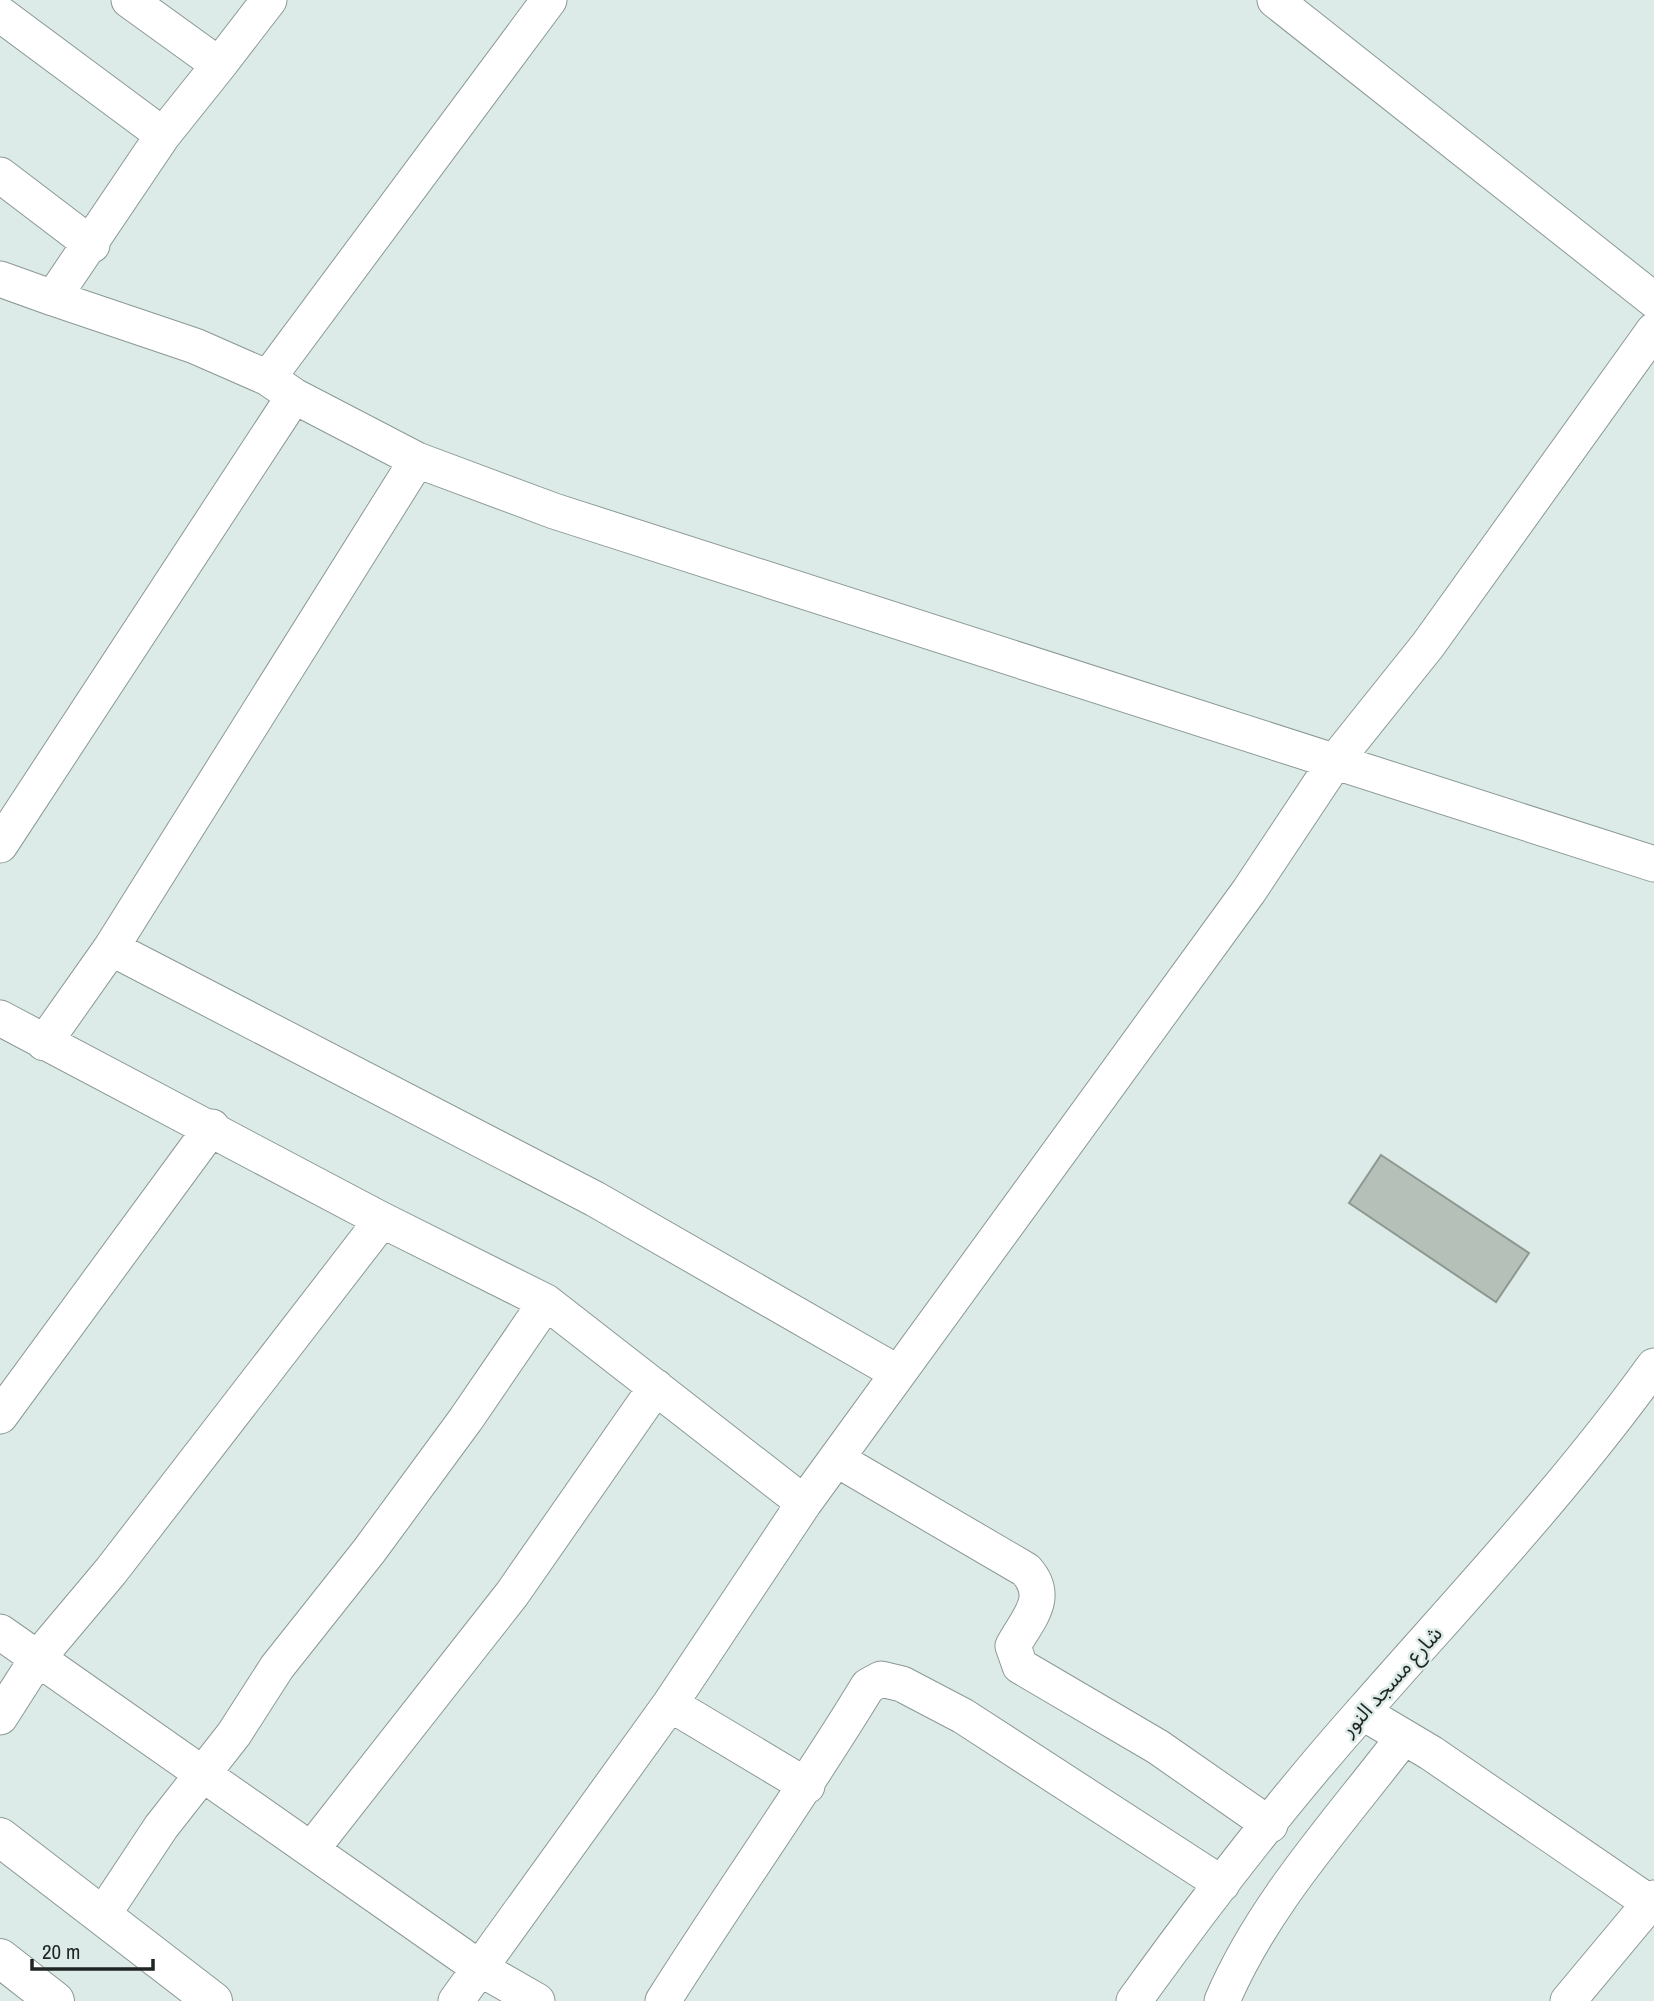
<svg xmlns="http://www.w3.org/2000/svg" width="1654" height="2001" font-family="'Archivo Narrow','Noto Sans Arabic',sans-serif">
<style>
.building{fill:#b5c0b8;stroke:#8d9890;stroke-width:2}
.lines{fill:none;stroke-linecap:round;stroke-linejoin:round}
.street-casing{stroke:#8b9995;stroke-width:37}
.secondary-casing{stroke:#8b9995;stroke-width:40}
.street{stroke:#fff;stroke-width:35}
.secondary{stroke:#fff;stroke-width:38}
.labels{text-anchor:middle;dominant-baseline:central;stroke-width:5;stroke-linejoin:round;paint-order:stroke}
.street-label{font-size:21px;fill:#1f2523;stroke:#dcebe7}
</style>
<rect width="100%" height="100%" fill="#dcebe7"/>
<path class="building" d="M1381 1155 1529 1253 1496 1302 1349 1203Z"/>
<g class="lines">
<g class="street-casing">
<path id="street" d="M129 0 219 65 163 135 53 298 195 346 268 378 294 396 417 460 554 511 1654 864
M1275 0 1654 300
M0 14 163 135
M219 65 269 0
M0 175 92 245
M0 279 53 298
M268 378 549 0
M0 845 294 396
M111 948 595 1199 898 1373
M0 1018 382 1220 546 1302 804 1503
M44 1043 111 948 417 460
M0 1416 212 1127
M838 1460 1026 1570C1051 1598 1028 1618 1013 1646L1020 1666 1158 1747 1270 1825
M0 1632 481 1969 537 2001
M670 1704 807 1786
M1362 1712 1431 1753 1650 1903
M0 1717 37 1659 111 1571 382 1220
M311 1850 512 1594 656 1387
M102 1916 161 1827 234 1734 277 1667 369 1551 466 1419 546 1302
M456 2001 670 1704 804 1503 1249 891 1336 760 1428 645 1654 330
M663 2001C730 1895 803 1793 868 1686L881 1679 902 1684 963 1716 1222 1884
M1134 2001C1206 1901 1282 1802 1364 1710 1463 1597 1566 1488 1654 1366
M1222 2001C1263 1904 1339 1822 1403 1738
M1568 2001 1654 1898"/>
</g>
<g class="secondary-casing">
<path id="secondary" d="M0 1837 213 2001
M0 1958 55 2001"/>
</g>
<use href="#street" class="street"/>
<use href="#secondary" class="secondary"/>
</g>
<g class="labels">
<g class="street-label">
<text transform="translate(1391 1681) rotate(-48)">شارع مسجد النور</text>
</g>
</g>
<path d="M32 1959v10h121v-10" fill="none" stroke="#1f2523" stroke-width="3.5"/>
<text x="42" y="1959" font-size="21" fill="#1f2523" stroke="#dcebe7" stroke-width="5" paint-order="stroke">20 m</text>
</svg>
